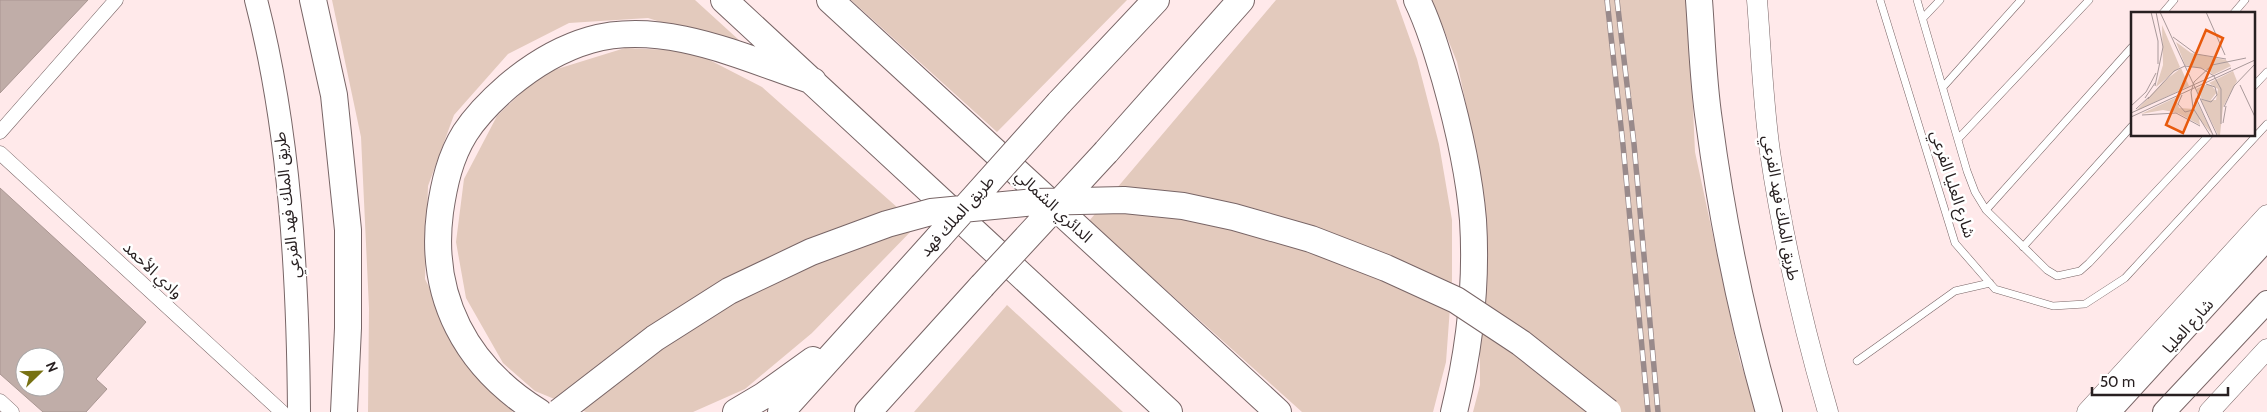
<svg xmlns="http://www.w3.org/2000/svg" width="2267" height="412" font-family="Cabin,'Noto Sans Arabic',sans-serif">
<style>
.green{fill:#e3cabd}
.building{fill:#c0ada8;stroke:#a99692;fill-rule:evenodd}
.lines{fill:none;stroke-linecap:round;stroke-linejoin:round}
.lane-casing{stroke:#786566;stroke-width:8}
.street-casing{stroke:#786566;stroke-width:15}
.secondary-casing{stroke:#786566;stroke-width:21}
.primary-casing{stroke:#786566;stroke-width:24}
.highway-casing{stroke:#786566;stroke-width:28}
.lane{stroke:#fff;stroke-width:7}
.street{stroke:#fff;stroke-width:14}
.secondary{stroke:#fff;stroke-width:20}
.primary{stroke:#fff;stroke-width:22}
.highway{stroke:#fff;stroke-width:26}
.rail-casing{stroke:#998a8b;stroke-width:5.5}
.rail{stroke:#fff;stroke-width:4;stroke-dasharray:11;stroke-linecap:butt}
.highway-bridge-casing{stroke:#786566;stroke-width:28;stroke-linecap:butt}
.highway-bridge{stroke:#fff;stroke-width:26}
.labels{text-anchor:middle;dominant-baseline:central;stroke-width:5;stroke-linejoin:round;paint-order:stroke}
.street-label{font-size:16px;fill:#282021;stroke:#fff}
.inset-road{fill:none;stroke:#a9999a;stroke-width:1}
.view{fill:#e8590c;fill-opacity:0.15;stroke:#e8590c;stroke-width:2.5}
.inset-edge{fill:none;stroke:#282021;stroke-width:2.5}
</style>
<rect width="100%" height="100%" fill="#ffe9ea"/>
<path class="green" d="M332 0H695L751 51 648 18 569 23 508 54 454 115 428 186 425 279 465 361 513 412H368L369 308 361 137Z
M851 0H1127L997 132Z
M1276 0H1396L1417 59 1439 144 1452 220V280L1446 362 1433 412H1302L1089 221Z
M1432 0H1688L1695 152 1740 361 1757 412H1473L1480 385 1479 166 1457 62Z
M625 48 692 51 762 87 917 225 812 333 745 389 693 412H586L535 391 503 363 466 298 456 242 464 179 497 116 541 74Z
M1007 305 1123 412H914Z"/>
<path class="building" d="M0 0H88L0 93Z
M0 188 146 322 96 379 107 389 86 412H43L0 374ZM25 357H55V387H25Z"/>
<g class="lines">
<g class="lane-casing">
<path id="lane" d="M1880 0 1955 243 1995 289 2053 306 2085 304 2125 278 2267 124
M1917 0 1967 171 1975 192 1986 210 2047 270 2057 276 2080 271 2089 263 2209 135
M2162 14 2174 0
M2233 14 2245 0
M1923 18 1940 0
M1943 87 2021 0
M2253 87 2267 72
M1958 139 2089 0
M1986 210 2132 47
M2023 247 2132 126
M1857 361 1955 291 1990 283"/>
</g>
<g class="street-casing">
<path id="street" d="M0 132 116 0
M0 153 282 412
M0 401 12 412"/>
</g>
<g class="secondary-casing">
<path id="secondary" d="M1757 0C1761 50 1763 102 1770 152 1783 240 1803 326 1828 412
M2087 412 2267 215
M2209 412 2267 349"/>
</g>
<g class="primary-casing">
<path id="primary" d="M256 0C290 130 298 278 299 412
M2109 412 2267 239
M2164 412 2267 302"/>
</g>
<g class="highway-casing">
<path id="highway" d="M313 0 334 95 348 230V328L344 412
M724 0 1169 412
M830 0 1278 412
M1417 0C1429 25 1437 52 1445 79 1458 125 1469 172 1473 220 1477 283 1469 351 1454 412
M1699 0C1702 40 1703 81 1709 121 1722 220 1742 317 1769 412
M1059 103 1156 0
M1106 152 1241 0
M539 412C466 367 429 297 440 212 444 184 450 157 465 133 476 116 493 99 508 86 533 65 559 49 590 40 664 19 744 58 813 81
M736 412 763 396 813 360
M781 412 939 237
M868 412 982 286"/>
</g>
<use href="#lane" class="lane"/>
<use href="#street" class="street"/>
<use href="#secondary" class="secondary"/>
<use href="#primary" class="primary"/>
<use href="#highway" class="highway"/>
<g class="rail-casing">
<path id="rail" d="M1607 0 1623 145 1648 412
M1617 0 1634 144 1658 412"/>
</g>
<use href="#rail" class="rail"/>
<g class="highway-bridge-casing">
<path id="highway-bridge" d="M939 237 1059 103
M982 286 1106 152
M559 412 655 338 729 291 811 252 887 224 931 212 1035 202 1124 200 1183 206 1234 217 1311 239 1386 268 1456 300 1521 343 1608 412"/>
</g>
<use href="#highway-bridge" class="highway-bridge"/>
</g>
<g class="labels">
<g class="street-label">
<text transform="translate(1953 184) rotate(72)">شارع العليا الفرعي</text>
<text transform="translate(287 205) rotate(-96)">طريق الملك فهد الفرعي</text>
<text transform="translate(1054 206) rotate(43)">الدائري الشمالي</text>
<text transform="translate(1781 208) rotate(80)">طريق الملك فهد الفرعي</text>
<text transform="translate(957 216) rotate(-48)">طريق الملك فهد</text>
<text transform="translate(153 270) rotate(43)">وادي الأحمد</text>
<text transform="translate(2188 326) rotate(-48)">شارع العليا</text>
</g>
</g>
<g transform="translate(2131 12)">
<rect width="124" height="124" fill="#ffe9ea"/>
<path d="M31 13 49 55 25 75 32 53ZM45 30 60 41 95 48 100 54 82 63 77 58 54 53ZM50 56 58 74 5 99 32 70ZM102 59 106 69 92 95 89 123H87L70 88H85L87 77 78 71ZM74 73H80L86 80 79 89 71 87 65 77ZM50 83 46 90 48 96 64 97 66 90 82 123 68 107 69 113 47 101 32 98 10 102Z" fill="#e3cabd"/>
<path class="inset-road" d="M20 0 27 29V52M29 0 86 123M75 0 94 43M42 25 65 42 95 47M109 73 124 105M24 74 32 35 25 0M51 83 47 92 54 100 62 98 65 87M14 86 24 71M65 86 82 123M17 87 43 59 54 54 70 56 83 64 90 77V112M70 87 80 90 86 83 84 75 75 72M0 94 15 80 25 61M93 95 103 74 124 52M5 97 18 85M0 101 100 56M11 103 45 101 69 114M0 105 124 48M92 111 95 94M79 123 62 96 60 80 63 70 81 53 115 46"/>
<path class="view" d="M75 18 92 26 52 121 35 113Z"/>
<rect width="124" height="124" class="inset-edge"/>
</g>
<g transform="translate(40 372) rotate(67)"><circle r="24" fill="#ffffff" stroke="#a9a6a6"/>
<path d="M0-4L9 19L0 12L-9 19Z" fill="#777112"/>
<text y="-8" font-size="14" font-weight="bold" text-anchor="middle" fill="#282021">N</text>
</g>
<path d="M2092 387v8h136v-8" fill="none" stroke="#282021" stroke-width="2.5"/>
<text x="2100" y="387" font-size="15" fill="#282021" stroke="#ffffff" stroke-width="4" paint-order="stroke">50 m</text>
</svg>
